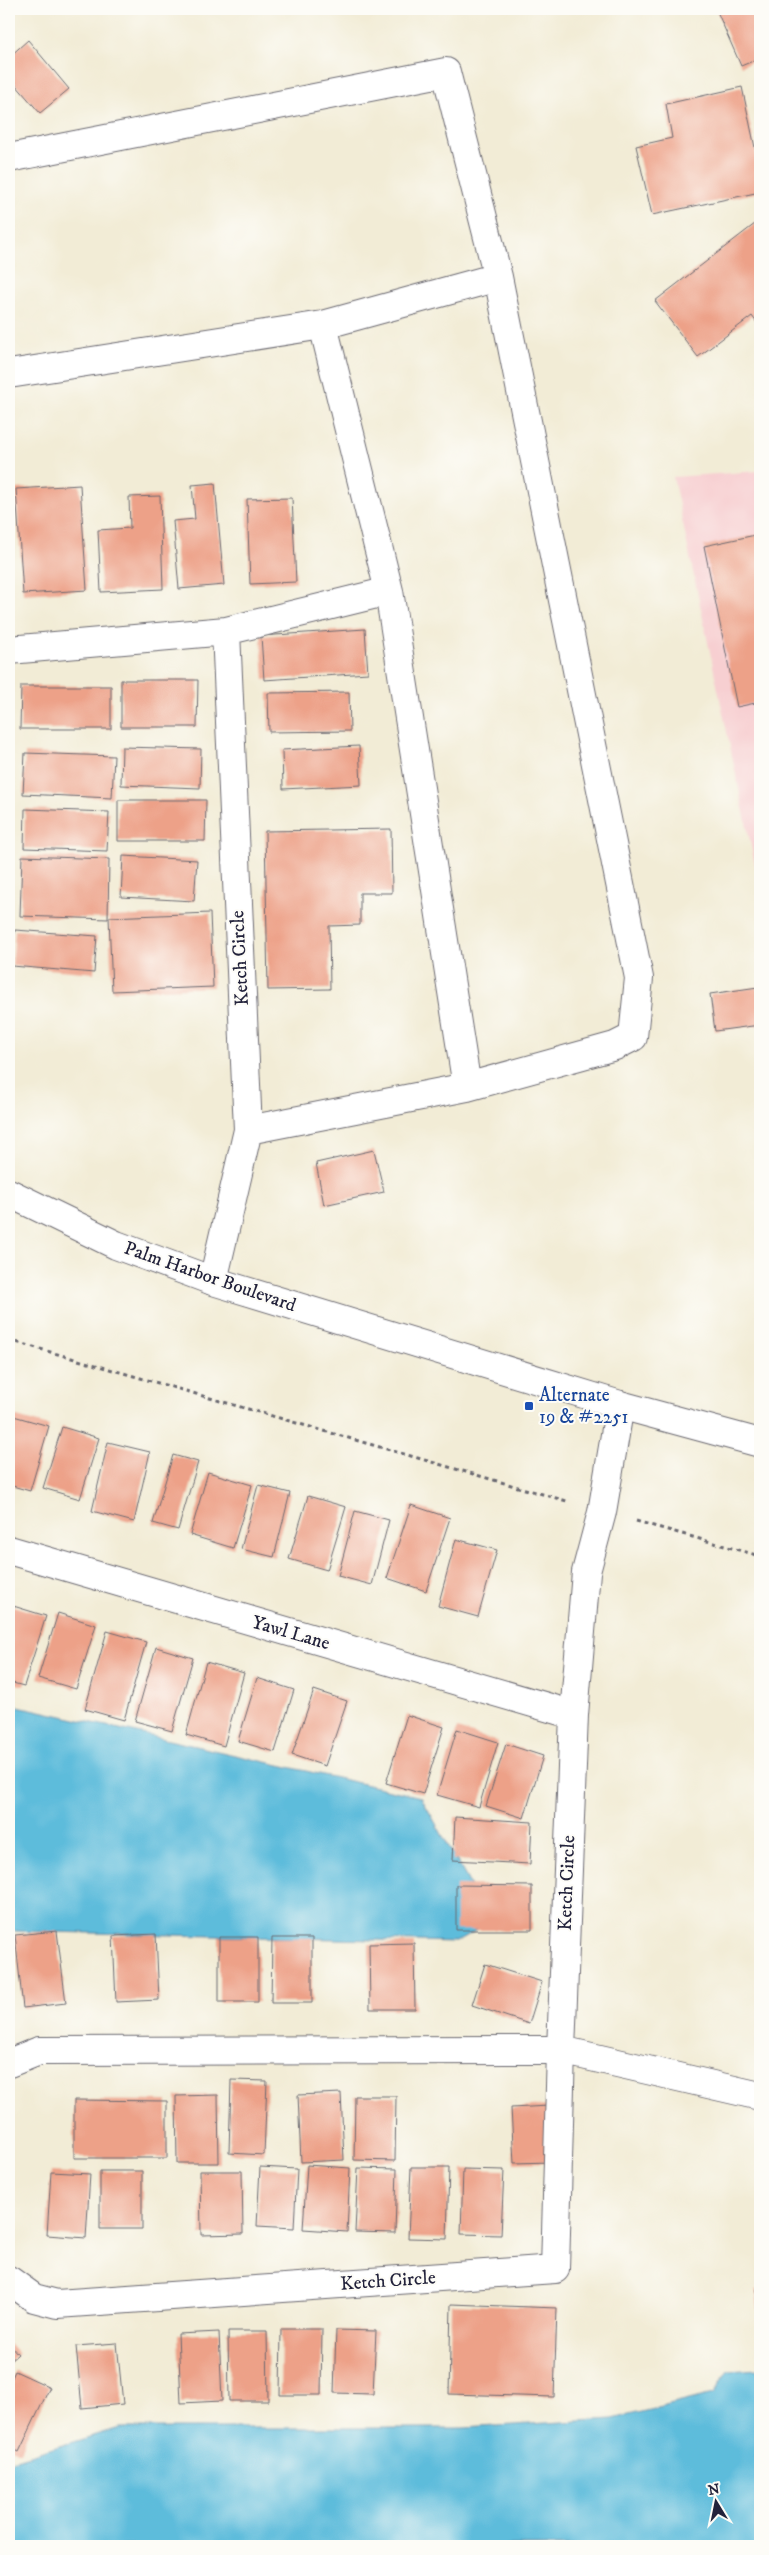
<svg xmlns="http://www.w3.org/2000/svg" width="769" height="2555" font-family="'IM FELL DW Pica',serif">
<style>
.built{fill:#f7cfd1}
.water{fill:#5dbcdb;stroke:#406f8b}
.building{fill:#eda188}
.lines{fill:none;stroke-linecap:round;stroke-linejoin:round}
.street-casing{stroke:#6b6971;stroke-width:30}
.secondary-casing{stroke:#6b6971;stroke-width:30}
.path{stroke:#6b6971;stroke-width:3;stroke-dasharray:4 4;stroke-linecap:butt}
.street{stroke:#fff;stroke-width:28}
.secondary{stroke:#fff;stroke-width:28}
.transit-dot{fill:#1a4fb4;stroke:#fdfcf7;stroke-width:2}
.labels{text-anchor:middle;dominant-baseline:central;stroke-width:4;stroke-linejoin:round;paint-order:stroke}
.street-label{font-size:19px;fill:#22223b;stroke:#fdfcf7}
.transit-label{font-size:19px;fill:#164399;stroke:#fdfcf7;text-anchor:start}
</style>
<rect width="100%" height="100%" fill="#fdfcf7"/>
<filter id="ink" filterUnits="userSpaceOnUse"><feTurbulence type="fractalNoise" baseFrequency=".02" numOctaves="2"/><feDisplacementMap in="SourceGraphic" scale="10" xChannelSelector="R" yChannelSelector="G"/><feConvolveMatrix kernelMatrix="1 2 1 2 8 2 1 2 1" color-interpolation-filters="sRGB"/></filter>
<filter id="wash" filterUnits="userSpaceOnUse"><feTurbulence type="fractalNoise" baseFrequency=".0096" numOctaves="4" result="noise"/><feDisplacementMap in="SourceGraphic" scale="20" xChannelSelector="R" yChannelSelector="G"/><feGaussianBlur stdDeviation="1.12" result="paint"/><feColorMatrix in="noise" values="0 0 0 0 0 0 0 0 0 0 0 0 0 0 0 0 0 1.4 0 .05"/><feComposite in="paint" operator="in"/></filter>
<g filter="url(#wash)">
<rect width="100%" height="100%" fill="#f2ecd6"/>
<path class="built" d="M760 471V888L673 477Z"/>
<path class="water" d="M9 1704 421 1797 491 1922 456 1942 9 1931Z
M760 2369V2546H9V2461L120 2428H463L613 2419 713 2394 728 2371Z"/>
<g id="blocks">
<path class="building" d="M716 9H760V58L741 66Z
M28 40 69 89 40 113 9 77V57Z
M742 87 760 171V192L652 215 636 146 672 138 666 104Z
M760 220V327L752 316 698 357 655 301Z
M215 483 224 585 179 589 173 521 195 519 192 485Z
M80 485 87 590 23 594 16 489Z
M160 496 163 589 101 592 98 530 130 528 129 497Z
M292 498 296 582 250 584 247 499Z
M760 534V702L737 707 704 546Z
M365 629 368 673 264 680 261 636Z
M121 680H198L197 727H121Z
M21 686H111V729H20Z
M349 692 350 731 269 732 268 693Z
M359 746 361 785 283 789 282 750Z
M122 747 201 749 200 788 121 785Z
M25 753 114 756 112 798 23 794Z
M118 800H206L205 841H118Z
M25 809 109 812 107 851 24 848Z
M391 829 392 893H360V925L329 926 330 989 268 990 265 831Z
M22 856 109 859 108 919 20 916Z
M123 856 197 860 194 901 121 897Z
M210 913 213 987 112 991 109 917Z
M15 930 97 936 94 973 12 966Z
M758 987 760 1025 715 1031 710 994Z
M374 1150 384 1192 324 1205 316 1163Z
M10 1415 49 1426 30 1491 9 1485Z
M62 1427 99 1438 80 1499 43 1488Z
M108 1442 150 1452 134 1522 92 1511Z
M173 1455 198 1462 178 1530 153 1523Z
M208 1472 252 1485 233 1548 190 1535Z
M258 1485 290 1493 274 1557 241 1549Z
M308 1496 346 1507 327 1570 289 1559Z
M411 1505 450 1518 426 1591 387 1578Z
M355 1511 389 1520 372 1585 338 1576Z
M456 1539 497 1550 478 1617 438 1606Z
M10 1605 46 1616 24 1686 9 1682Z
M58 1613 96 1625 76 1689 38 1678Z
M107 1631 146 1642 124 1720 85 1709Z
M156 1647 193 1658 172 1731 135 1721Z
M206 1662 244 1673 224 1746 186 1735Z
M257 1678 294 1690 275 1752 238 1741Z
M314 1690 347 1701 325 1766 292 1755Z
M407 1715 444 1727 423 1794 386 1783Z
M457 1729 498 1742 479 1807 437 1795Z
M506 1744 543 1756 524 1818 486 1806Z
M455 1817 532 1822 530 1864 453 1860Z
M456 1885 532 1886V1930H456Z
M57 1931 66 2003 23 2008 15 1935Z
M156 1934 159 2000 116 2002 113 1936Z
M219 1937H258V2002H219Z
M272 1938H312V2003H271Z
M414 1943 415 2009H370L369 1944Z
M485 1964 542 1982 529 2024 472 2005Z
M231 2080 267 2081 264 2155 229 2153Z
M341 2093 344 2160 301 2162 298 2095Z
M218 2095 219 2163H177L176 2096Z
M355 2096H396L395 2161 354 2160Z
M74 2100 167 2101V2158H74Z
M549 2106 551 2162 514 2163 511 2108Z
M307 2165 350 2168 347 2232 303 2229Z
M260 2167 297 2169 294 2228 257 2226Z
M411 2167H449L447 2239 408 2238Z
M358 2168 397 2169 395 2233 355 2232Z
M463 2169 504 2170 501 2235 461 2234Z
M100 2171H142V2229H100Z
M200 2171H242L243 2234 201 2235Z
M51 2172 90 2174 86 2238 47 2235Z
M760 2289V2314H759L756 2290Z
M451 2304 557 2308 554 2397 449 2394Z
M281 2329H322L321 2395H280Z
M336 2330 376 2331 373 2394 334 2393Z
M228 2331H267L268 2401H229Z
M219 2332 222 2401 181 2403 178 2334Z
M117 2343 123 2404 82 2408 76 2346Z
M9 2344 18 2354 9 2362Z
M15 2371 50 2387 19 2452 9 2447V2384Z"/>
</g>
</g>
<g filter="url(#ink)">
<use href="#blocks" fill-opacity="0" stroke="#6b6971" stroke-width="1"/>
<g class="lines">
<g class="street-casing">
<path id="street" d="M9 158 446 72 498 277 639 978 633 1037 615 1046 467 1087 248 1130
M323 325 389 591 467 1087
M9 374 323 325 498 277
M9 650 226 631 389 591
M213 1281 248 1130 226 631
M620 1405 602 1512 586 1572 574 1715 561 2050 760 2096
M9 1550 574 1715
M9 2063 39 2051 561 2050 555 2269 57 2304 34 2298 9 2280"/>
</g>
<g class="secondary-casing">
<path id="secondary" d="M9 1193 116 1245 213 1281 620 1405 760 1443"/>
</g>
<path class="path" d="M9 1340 570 1502
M636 1521 760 1556"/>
<use href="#street" class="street"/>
<use href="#secondary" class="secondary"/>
</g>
</g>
<rect class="transit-dot" x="524" y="1401" width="10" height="10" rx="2.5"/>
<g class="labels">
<g class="street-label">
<text transform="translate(240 958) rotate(-93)">Ketch Circle</text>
<text transform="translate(210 1277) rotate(19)">Palm Harbor Boulevard</text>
<text transform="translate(291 1633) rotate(16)">Yawl Lane</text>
<text transform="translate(567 1883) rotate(-88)">Ketch Circle</text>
<text transform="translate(388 2281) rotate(-4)">Ketch Circle</text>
</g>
<g class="transit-label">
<text x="539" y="1395">Alternate<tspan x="539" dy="22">19 &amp; #2251</tspan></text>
</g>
</g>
<rect width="769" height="2555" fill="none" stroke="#fdfcf7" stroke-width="30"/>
<g transform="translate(716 2502) rotate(350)" stroke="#fdfcf7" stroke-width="4" paint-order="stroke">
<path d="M0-4L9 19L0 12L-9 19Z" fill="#22223b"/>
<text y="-8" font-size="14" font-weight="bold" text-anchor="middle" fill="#22223b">N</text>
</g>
</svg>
